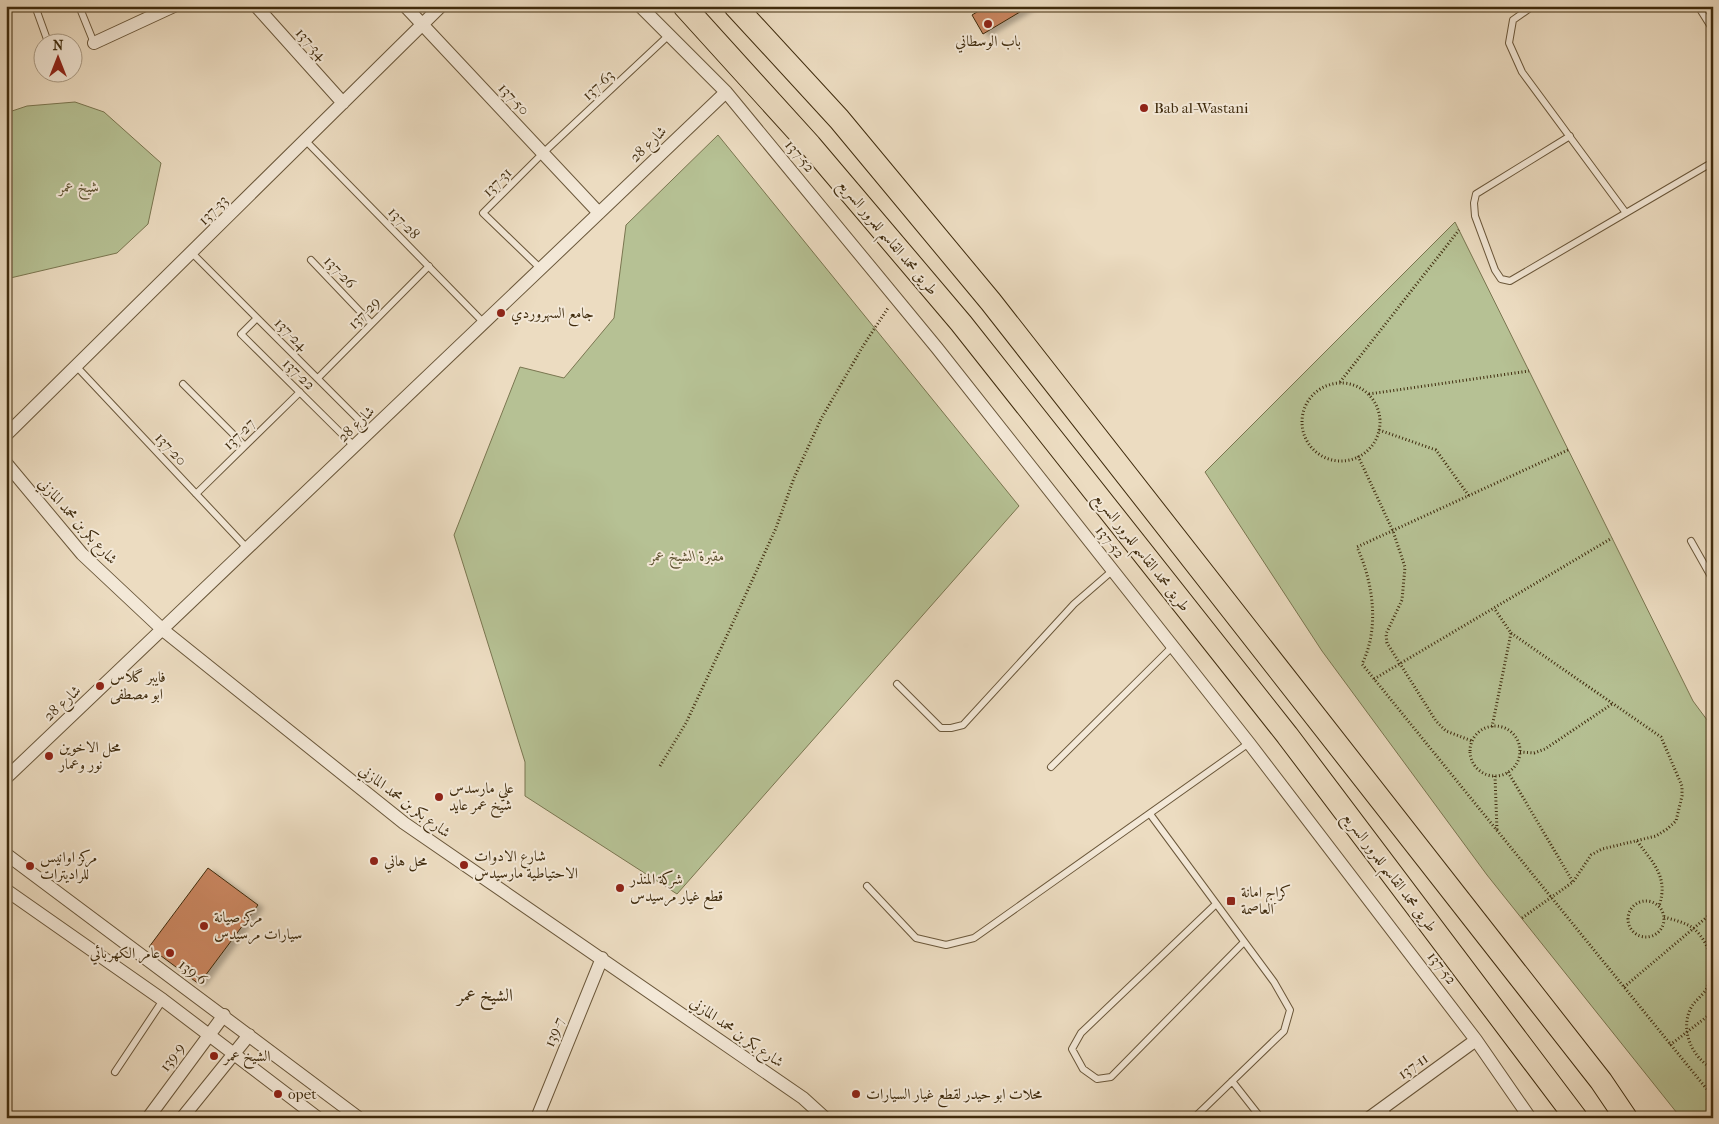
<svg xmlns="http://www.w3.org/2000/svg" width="1719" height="1124" font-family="'IM FELL French Canon',Amiri,serif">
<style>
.green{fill:#b6c194;stroke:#7a7650}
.building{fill:#c8855f;stroke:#3f2b0d;filter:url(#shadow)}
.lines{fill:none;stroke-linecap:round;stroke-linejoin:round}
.lane-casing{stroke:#6a573a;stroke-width:8}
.street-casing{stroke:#6a573a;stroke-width:14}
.highway-casing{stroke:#3f2b0d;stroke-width:24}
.path{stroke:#3f2b0d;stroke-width:3;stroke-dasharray:1 2.5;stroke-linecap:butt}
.lane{stroke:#f3e8d7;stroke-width:6}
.street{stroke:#f3e8d7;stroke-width:12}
.highway{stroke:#ecdcc1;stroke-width:22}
.poi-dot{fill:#8f2418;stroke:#f3e8d7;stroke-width:2}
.labels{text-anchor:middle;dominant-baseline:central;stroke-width:4;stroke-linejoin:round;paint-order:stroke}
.poi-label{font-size:15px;fill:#3f2b0d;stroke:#f3e8d7;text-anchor:start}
.street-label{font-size:15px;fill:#3f2b0d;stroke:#f3e8d7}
.park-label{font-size:15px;font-style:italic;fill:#5d502f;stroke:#f3e8d7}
.quarter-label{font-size:18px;fill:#3f2b0d;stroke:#f3e8d7}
</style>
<defs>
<filter id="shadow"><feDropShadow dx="5.5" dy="3" stdDeviation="2.5" flood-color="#0004"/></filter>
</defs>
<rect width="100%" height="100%" fill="#ecdcc1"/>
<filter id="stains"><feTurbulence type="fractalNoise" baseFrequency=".004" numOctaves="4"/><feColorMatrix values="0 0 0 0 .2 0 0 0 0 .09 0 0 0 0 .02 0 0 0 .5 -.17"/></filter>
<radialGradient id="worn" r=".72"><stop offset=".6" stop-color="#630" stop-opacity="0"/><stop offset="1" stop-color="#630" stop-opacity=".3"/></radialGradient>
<path class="green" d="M75 102 104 112 161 163 148 224 117 253 6 279V113L27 106Z
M718 135 1019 506 677 894 525 796V762L454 535 520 367 564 378 614 318 626 225Z
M1455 222 1693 701 1713 728V1118H1681L1487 875 1322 651 1205 472Z"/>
<path class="building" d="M987 6H1030L983 34 972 15Z
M208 868 258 905 199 984 149 947Z"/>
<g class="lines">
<g class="lane-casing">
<path id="lane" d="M35 6 48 42
M79 6 94 43
M1533 6 1513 20 1509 43 1522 72 1626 213 1713 162
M1698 6 1713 30
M1570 136 1476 194 1474 203 1475 216 1495 270 1501 279 1510 281 1626 213
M305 140 484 323
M192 253 371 432
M311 260 371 323
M541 269 483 213 543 153 669 35
M257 318 241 334 355 447
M76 366 247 548
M318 378 429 266
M183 384 245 446
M196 494 300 392
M1691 541 1713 580
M897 684 941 728H951L963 725 1074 604 1112 571
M1051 767 1172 647
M1150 814 1274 982 1290 1010 1284 1031 1194 1118
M867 886 916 938 946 945 974 938 1249 743
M1216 904 1081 1033 1072 1049 1083 1069 1097 1079 1111 1077 1244 942
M115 1072 163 1000
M1232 1081 1261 1118
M1383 1107 1390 1118"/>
</g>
<g class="street-casing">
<path id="street" d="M256 6 343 103
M405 6 599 213
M640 6 726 92 937 348 1249 743 1476 1040 1530 1118
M94 43 174 6
M6 435 441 6
M6 463 82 554 163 630 404 823 803 1098 825 1118
M6 778 726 92
M6 854 359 1118
M6 890 163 1000 318 1118
M148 1118 224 1015
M182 1118 249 1035
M537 1118 602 958
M1369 1118 1476 1040"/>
</g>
<g class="highway-casing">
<path id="highway" d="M684 6 810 145 961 323 1287 735 1576 1118
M735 6 839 119 991 302 1601 1081 1626 1118"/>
</g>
<path class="path" d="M1340 382 1459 230
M1302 422a39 39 0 1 1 78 0a39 39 0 1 1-78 0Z
M1369 394 1529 371
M1379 430 1436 450 1469 496
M1568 450 1357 547C1373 582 1380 628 1362 664L1710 1093 1713 1103
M1358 456 1393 531 1405 567 1402 600 1386 634 1387 643 1436 721 1446 731 1472 741
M1511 633 1661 737 1682 786V796L1676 821 1667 829 1656 836 1602 849 1591 855 1573 882 1522 918
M1374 679 1612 538
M1470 751a25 25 0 1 1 50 0a25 25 0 1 1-50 0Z
M1492 727 1511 633 1494 608
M1520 752 1534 753 1545 749 1612 704
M660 766 686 723 730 629 776 528 794 478 821 419 863 346 888 308
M1508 772 1573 882
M1495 776 1497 830
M1637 841C1653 863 1669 877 1659 906
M1628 919a18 18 0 1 1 36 0a18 18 0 1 1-36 0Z
M1664 917C1674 920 1684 922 1693 928 1710 942 1717 968 1707 988 1703 995 1696 1000 1692 1006 1679 1028 1691 1057 1713 1069
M1624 987 1713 912
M1670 1045 1713 1012"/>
<use href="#lane" class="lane"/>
<use href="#street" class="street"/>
<use href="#highway" class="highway"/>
</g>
<g class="poi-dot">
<circle cx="988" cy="24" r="5"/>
<circle cx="1144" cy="108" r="5"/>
<circle cx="501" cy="313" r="5"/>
<circle cx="100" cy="686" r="5"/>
<circle cx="49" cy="756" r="5"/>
<circle cx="439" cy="797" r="5"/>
<circle cx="374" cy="861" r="5"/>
<circle cx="464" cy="865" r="5"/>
<circle cx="30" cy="866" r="5"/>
<circle cx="620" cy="888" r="5"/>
<rect x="1226" y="896" width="10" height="10" rx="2.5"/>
<circle cx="204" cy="926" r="5"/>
<circle cx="170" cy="953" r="5"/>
<circle cx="214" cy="1056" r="5"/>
<circle cx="278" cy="1094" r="5"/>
<circle cx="856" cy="1094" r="5"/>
</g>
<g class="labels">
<g class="poi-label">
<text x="988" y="41" text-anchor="middle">باب الوسطاني</text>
<text x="1154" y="108">Bab al-Wastani</text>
<text x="511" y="313">جامع السهروردي</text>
<text x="110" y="677">فايبر گلاس<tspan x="110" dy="17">ابو مصطفى</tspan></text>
<text x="59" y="747">محل الاخوين<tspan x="59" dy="17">نور وعمار</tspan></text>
<text x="449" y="788">علي مارسدس<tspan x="449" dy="17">شيخ عمر عايد</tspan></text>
<text x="474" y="856">شارع الادوات<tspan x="474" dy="17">الاحتياطية مارسيدس</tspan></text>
<text x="40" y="857">مركز اوانيس<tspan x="40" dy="17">للراديترات</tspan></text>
<text x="384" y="861">محل هاني</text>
<text x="630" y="879">شركة المنذر<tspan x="630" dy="17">قطع غيار مرسيدس</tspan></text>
<text x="1241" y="892">كراج امانة<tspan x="1241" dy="17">العاصمة</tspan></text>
<text x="214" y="917">مركز صيانة<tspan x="214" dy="17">سيارات مرسيدس</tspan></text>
<text x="160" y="953" text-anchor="end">عامر الكهربائي</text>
<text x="224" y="1056">الشيخ عمر</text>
<text x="288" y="1094">opet</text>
<text x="866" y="1094">محلات ابو حيدر لقطع غيار السيارات</text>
</g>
<g class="street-label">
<text transform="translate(311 44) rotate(48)">137-34</text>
<text transform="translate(598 85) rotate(-43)">137-63</text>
<text transform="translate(514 99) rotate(47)">137-50</text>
<text transform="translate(648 144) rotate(-44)">شارع 28</text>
<text transform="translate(800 156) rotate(50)">137-52</text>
<text transform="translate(497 182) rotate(-45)">137-31</text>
<text transform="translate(213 210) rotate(-45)">137-33</text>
<text transform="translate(404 223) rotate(46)">137-28</text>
<text transform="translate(888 237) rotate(50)">طريق محمد القاسم للمرور السريع</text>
<text transform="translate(340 272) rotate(46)">137-26</text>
<text transform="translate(364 313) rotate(-45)">137-29</text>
<text transform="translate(291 334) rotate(45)">137-24</text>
<text transform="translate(299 374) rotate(44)">137-22</text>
<text transform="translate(356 424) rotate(-44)">شارع 28</text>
<text transform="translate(239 434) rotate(-44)">137-27</text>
<text transform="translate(171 449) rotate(47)">137-20</text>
<text transform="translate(78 521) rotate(48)">شارع بكر بن محمد المازني</text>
<text transform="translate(1110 542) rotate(52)">137-52</text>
<text transform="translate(1142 552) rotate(52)">طريق محمد القاسم للمرور السريع</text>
<text transform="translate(62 703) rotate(-43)">شارع 28</text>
<text transform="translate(405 801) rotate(37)">شارع بكر بن محمد المازني</text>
<text transform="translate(1390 872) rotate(53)">طريق محمد القاسم للمرور السريع</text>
<text transform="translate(1442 968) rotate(52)">137-52</text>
<text transform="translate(193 972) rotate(37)">139-6</text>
<text transform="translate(554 1032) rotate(-68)">139-7</text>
<text transform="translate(737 1032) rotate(35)">شارع بكر بن محمد المازني</text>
<text transform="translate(172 1057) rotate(-54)">139-9</text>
<text transform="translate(1413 1066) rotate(-36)">137-11</text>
</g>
<g class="park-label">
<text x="79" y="187">شيخ عمر</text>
<text x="687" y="556">مقبرة الشيخ عمر</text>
</g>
<g class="quarter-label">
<text x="485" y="995">الشيخ عمر</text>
</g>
</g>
<rect width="1719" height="1124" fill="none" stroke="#ecdcc1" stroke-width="25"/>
<rect x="8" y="8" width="1704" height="1109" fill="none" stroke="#3f2b0d" stroke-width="2.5"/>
<rect x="12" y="12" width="1694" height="1099" fill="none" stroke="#3f2b0d"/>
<g transform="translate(58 58)"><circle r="24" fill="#f3e8d7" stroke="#ab9c86"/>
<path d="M0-4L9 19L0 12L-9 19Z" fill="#8f2418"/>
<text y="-8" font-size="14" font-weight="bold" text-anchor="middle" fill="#3f2b0d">N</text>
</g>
<rect width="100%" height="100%" filter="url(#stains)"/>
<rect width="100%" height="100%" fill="url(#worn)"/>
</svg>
